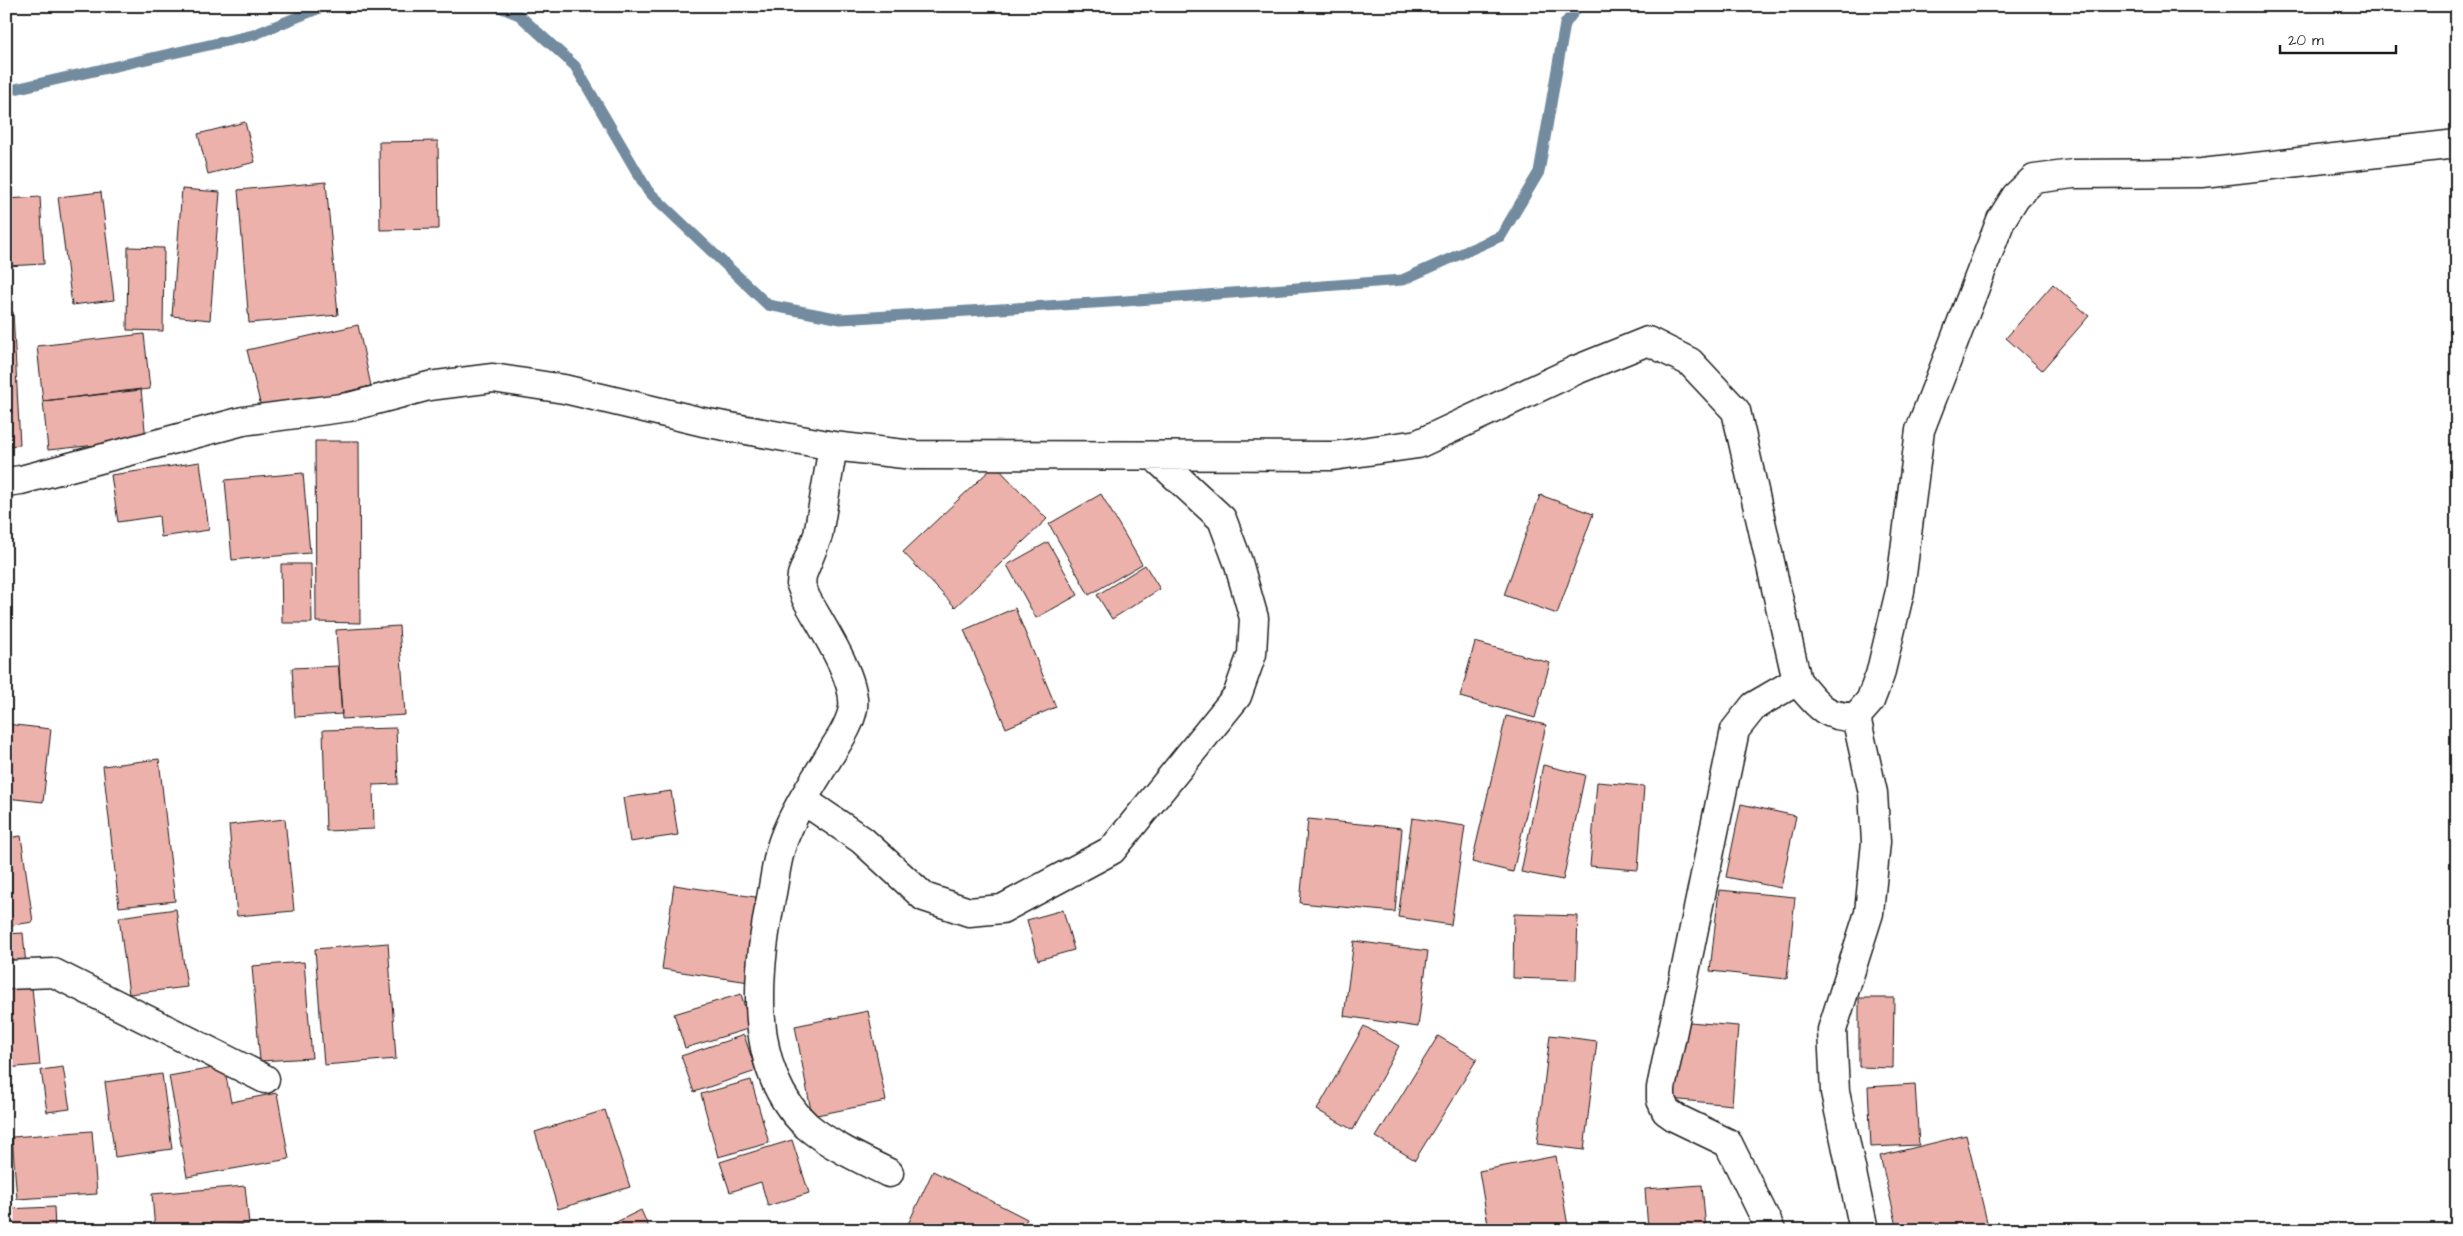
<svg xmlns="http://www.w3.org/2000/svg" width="2463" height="1236" font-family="'Architects Daughter',sans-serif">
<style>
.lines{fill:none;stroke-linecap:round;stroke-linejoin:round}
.stream{stroke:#728b9f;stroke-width:11}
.building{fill:#ecb1aa;stroke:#1c1c1c}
.minor-casing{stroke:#1c1c1c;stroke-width:31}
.minor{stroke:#fff;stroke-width:28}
</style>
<rect width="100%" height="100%" fill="#fff"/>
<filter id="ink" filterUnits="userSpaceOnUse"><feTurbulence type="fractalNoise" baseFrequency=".02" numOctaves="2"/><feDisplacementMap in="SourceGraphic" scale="10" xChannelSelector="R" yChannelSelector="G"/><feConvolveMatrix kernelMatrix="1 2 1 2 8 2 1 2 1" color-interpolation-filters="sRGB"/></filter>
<g filter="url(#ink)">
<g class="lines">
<path class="stream" d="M497 6 519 15 575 66 648 191 768 305 841 319 1125 301 1402 280 1501 236 1539 172 1565 24 1578 6
M6 91 253 35 325 6"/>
</g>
<path class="building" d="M245 122 255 162 208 174 198 134Z
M438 141 439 229 380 230 379 142Z
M326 182 338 315 249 323 238 190Z
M182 189 220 192 210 320 172 316Z
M101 192 114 300 72 305 58 197Z
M40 197 44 264 6 266V199Z
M128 247 164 248 163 331 127 330Z
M2053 284 2089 316 2042 370 2006 338Z
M6 312H13L20 445 6 446Z
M358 325 371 386 262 411 247 350Z
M144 334 150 389 43 401 37 346Z
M141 389 146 440 48 450 43 401Z
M315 441H359L360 623 316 622Z
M200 462 209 530 161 537 159 516 118 522 111 475Z
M995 465 1047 519 955 607 903 552Z
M303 473 310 553 232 560 225 480Z
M1101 494 1142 564 1089 595 1049 524Z
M1540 495 1593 514 1557 614 1504 595Z
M1048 542 1078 595 1036 618 1007 565Z
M281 564H311L312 623H282Z
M1145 565 1160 589 1112 619 1097 595Z
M1015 608 1056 707 1006 728 964 630Z
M399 626 405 715 342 719 336 630Z
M1475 642 1550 663 1535 718 1460 697Z
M339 666 342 714 295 717 292 668Z
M1506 716 1546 725 1513 872 1472 862Z
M6 724 51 729 43 802 6 798Z
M396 728 398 784 373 785 374 829 326 831 323 730Z
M159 759 175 901 119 907 103 766Z
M1543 765 1585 775 1563 880 1521 872Z
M1597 782 1644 786 1638 870 1590 866Z
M671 791 678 835 630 842 623 798Z
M1741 804 1796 816 1781 888 1726 877Z
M1412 818 1465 826 1451 925 1398 917Z
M285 819 294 911 237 916 229 825Z
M1308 819 1402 828 1395 912 1300 903Z
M21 836 33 922 6 926V838Z
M674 885 762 898 749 982 662 969Z
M1719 890 1795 897 1787 979 1710 971Z
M176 909 187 987 129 994 119 917Z
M1063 910 1074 950 1038 960 1027 920Z
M1514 914 1578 916 1576 980 1513 978Z
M23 933 26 966 6 968V934Z
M1354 941 1428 951 1418 1027 1344 1016Z
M388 943 396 1059 324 1065 315 949Z
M304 962 312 1058 260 1061 252 966Z
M31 978 40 1065 6 1068V980Z
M741 994 751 1028 685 1048 674 1014Z
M1859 998H1894L1893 1068 1859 1067Z
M868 1011 886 1101 812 1116 795 1026Z
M1677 1021 1738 1026 1732 1105 1670 1099Z
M1364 1026 1399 1046 1353 1130 1317 1110Z
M744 1035 756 1071 694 1092 681 1056Z
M1550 1035 1597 1041 1584 1150 1537 1144Z
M1438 1036 1477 1059 1415 1160 1376 1137Z
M224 1066 231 1102 277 1093 289 1159 187 1177 169 1076Z
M63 1067 70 1109 47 1112 41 1070Z
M162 1074 172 1149 115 1157 105 1082Z
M751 1080 769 1143 718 1157 701 1094Z
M1915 1084 1919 1145 1871 1147 1868 1087Z
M605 1110 630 1187 558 1209 535 1132Z
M92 1131 97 1194 17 1199 12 1137Z
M1966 1135 1989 1230H1898L1880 1156Z
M792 1140 809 1193 768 1206 761 1182 730 1192 720 1162Z
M1556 1156 1568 1226 1550 1230H1489L1479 1171Z
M933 1171 1027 1219 1021 1230H919L908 1224Z
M1702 1185 1706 1230H1648L1645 1189Z
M245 1186 249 1224 155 1230 152 1194Z
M54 1207 55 1230H6V1209Z
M641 1210 650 1230H600Z"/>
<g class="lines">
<g class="minor-casing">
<path id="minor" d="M833 446 818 535 802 575 801 585 806 598C820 624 857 678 853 708 850 725 839 740 830 755 813 783 794 811 783 841 777 857 775 877 772 893 757 967 745 1069 807 1126 828 1144 864 1161 889 1173
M6 482 21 480 243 421 349 407 429 386 493 378 564 389 703 422 833 446 913 455 1333 456 1418 444 1576 370 1648 341 1690 362 1736 411 1797 681C1817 704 1824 718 1856 717L1870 701 1880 675 1900 591 1920 430 2001 220 2016 196 2034 179 2073 174 2202 173 2457 144
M1856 717 1873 793 1876 842 1869 913 1832 1030 1835 1092 1864 1230
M803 800 862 840 924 897 969 912 1002 909 1112 850 1237 696 1252 654 1254 618 1238 562 1222 519 1155 457
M6 975 54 973 265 1079
M1771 1230 1728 1143 1676 1118 1666 1111 1661 1100V1088L1735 730 1754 706 1797 681"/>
</g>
<use href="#minor" class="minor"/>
</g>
</g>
<rect width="2463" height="1236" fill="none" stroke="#fff" stroke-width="25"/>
<rect x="12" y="12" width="2438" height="1211" fill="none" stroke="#1c1c1c" stroke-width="2" filter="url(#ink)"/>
<path d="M2280 45v8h116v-8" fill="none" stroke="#1c1c1c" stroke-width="2.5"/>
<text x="2288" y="45" font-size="15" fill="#1c1c1c" stroke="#ffffff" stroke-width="4" paint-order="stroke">20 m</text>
</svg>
